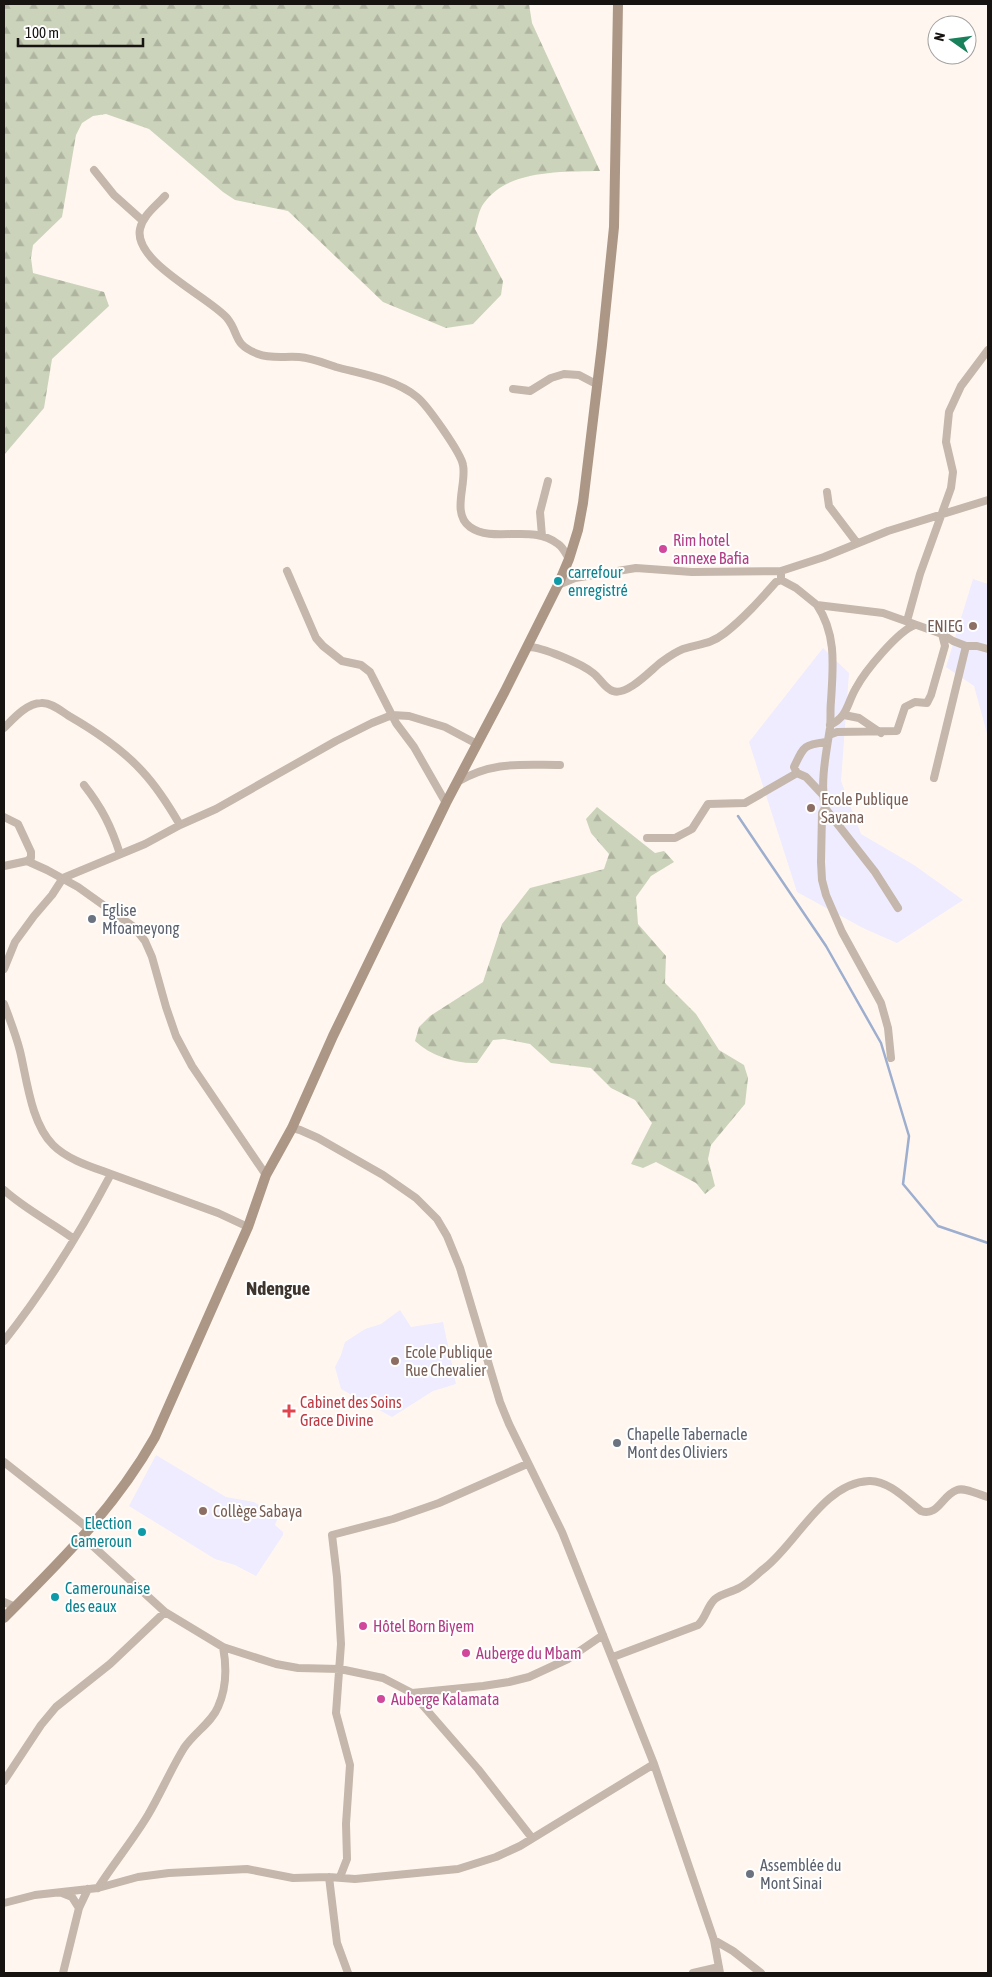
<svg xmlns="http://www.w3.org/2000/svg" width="992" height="1977" font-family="'Asap Condensed',sans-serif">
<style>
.education{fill:#eeecfe}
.forest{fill:url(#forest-firs)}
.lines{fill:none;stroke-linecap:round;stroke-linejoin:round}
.stream{stroke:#9daecf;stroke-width:2.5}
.minor{stroke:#c5b7ab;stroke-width:8}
.secondary{stroke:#ac9786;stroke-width:10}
.hotel-dot{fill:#d1479c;stroke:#fff;stroke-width:2}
.culture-dot{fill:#0f9aa8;stroke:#fff;stroke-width:2}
.education-dot{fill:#8d6e63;stroke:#fff;stroke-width:2}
.worship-dot{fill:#6b7280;stroke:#fff;stroke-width:2}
.health-dot{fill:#e0444e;stroke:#fff;stroke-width:2}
.labels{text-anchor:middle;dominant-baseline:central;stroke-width:4;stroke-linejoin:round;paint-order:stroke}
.hotel-label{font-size:16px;fill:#b23c85;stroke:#fff;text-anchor:start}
.culture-label{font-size:16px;fill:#0d838f;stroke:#fff;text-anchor:start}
.education-label{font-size:16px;fill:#785e54;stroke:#fff;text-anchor:start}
.worship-label{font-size:16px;fill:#5b616d;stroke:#fff;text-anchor:start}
.health-label{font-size:16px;fill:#be3a42;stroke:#fff;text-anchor:start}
.quarter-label{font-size:19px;font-weight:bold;fill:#3d352e;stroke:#fff}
</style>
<defs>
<pattern id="forest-firs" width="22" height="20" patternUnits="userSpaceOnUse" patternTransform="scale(1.25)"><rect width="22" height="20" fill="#cbd3ba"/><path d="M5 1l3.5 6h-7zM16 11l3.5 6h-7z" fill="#aeb49f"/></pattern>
</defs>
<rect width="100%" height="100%" fill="#fff7ef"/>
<path class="education" d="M973 579 988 584V737L974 686 946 667Z
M823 648 849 673 841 781 861 834 914 865 963 900 897 943 863 928 797 892 749 742Z
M400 1310 411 1327 443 1322 456 1384 433 1391 392 1417 341 1389 335 1367 341 1355 345 1342 365 1329 381 1324Z
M156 1455 226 1497 254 1502 278 1517 275 1525 283 1532V1535L256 1576 235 1565 215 1559 129 1506Z"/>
<path class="forest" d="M4 4H529L532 23 600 171C563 172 508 169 484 203 479 209 477 221 475 229L503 281 501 295 473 324 446 328 383 302 288 211 235 200 223 192 149 129 106 114 93 116 82 123 76 135 62 217 33 245 31 258 33 273 104 292 109 306 52 359 44 408 4 455Z
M597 807 655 853 664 851 674 862 651 876 636 897 638 924 666 956 665 983 696 1014 719 1050 744 1065 748 1078 745 1104 711 1145 708 1159 715 1186 705 1194 696 1183 656 1162 643 1168 631 1164 652 1123 635 1100 611 1088 591 1068 551 1063 530 1044 504 1039 493 1040 477 1063C456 1064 431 1056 415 1041L419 1027 430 1016 483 982 502 924 530 888 604 869 609 854 591 833 586 819Z"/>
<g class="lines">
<path class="stream" d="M738 816 826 946 881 1043 909 1136 903 1184 938 1226 988 1243"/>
<path class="minor" d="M94 170 114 195 143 221
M165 196C156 206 143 215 140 229 133 262 209 297 227 318 240 334 232 344 258 354 271 359 285 356 299 357 312 358 324 363 336 367 362 374 395 379 417 397 427 405 461 453 463 465 467 484 451 513 470 527 494 544 532 523 558 544 563 547 566 554 569 559
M513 389 530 391 551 378 564 374 579 375 598 385
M827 492 829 506 857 543
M542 536 540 512 548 481
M287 571 316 638 323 646 342 661 361 665 370 672 396 723 414 747 446 803
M781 580 796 588 817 605 883 613 942 634 953 641 966 646H977L988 649
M558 585 575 578 636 568 692 572 781 571 824 557 888 531 988 500
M817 605C837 635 833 667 831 701 830 710 831 719 830 728 826 754 820 782 825 808L822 813 821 862 822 880 826 895 842 932 881 1003 888 1028 891 1058
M907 621 920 574 951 488 953 472 946 442 949 412 961 386 988 350
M527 647C541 646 582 664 593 673 600 678 605 689 613 691 627 696 650 671 660 663 667 658 675 652 683 649 700 643 708 646 725 633 744 618 760 600 776 582L781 580V571
M844 715 859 718 881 733
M830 725C848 717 847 703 856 688 865 671 898 631 915 625
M4 728C13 719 27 703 41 703 51 702 61 711 69 716 95 731 122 749 142 771 157 787 169 806 180 825
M829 735 837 732 897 731 905 707 915 702 927 703 931 695 945 646 942 634
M934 778 966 646
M457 782C493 761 520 765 560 765
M84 785C102 808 111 826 120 854
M822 794 806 777 797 773 794 767C804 746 803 745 826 742
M825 808 875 872 898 908
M4 817 18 824 31 852V858L27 861
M647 838H675L692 829 708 804 745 803 797 773
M4 866 27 861 47 870 78 887 134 927 145 941 152 957 166 1007 176 1036 192 1066 266 1175
M4 969 15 942 34 916 52 895 63 878 145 844 180 825 216 809 336 741 372 723 392 715 409 716 445 727 477 744
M4 1004C10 1020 16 1035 20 1051 27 1080 31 1123 53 1145 68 1160 92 1167 111 1174
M292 1128 300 1130 318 1138 383 1175 416 1198 437 1219 447 1236 460 1268 500 1402 509 1424 562 1532 654 1764 714 1940 720 1973
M4 1190C25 1209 51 1222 74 1239
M4 1341C45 1289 80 1233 111 1174L218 1213 248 1227
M4 1462 89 1529
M83 1537 165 1612 223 1647 276 1664 298 1668 340 1669 383 1678 412 1693 483 1686 509 1682 529 1677 568 1659 603 1635
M4 1602 15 1607
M613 1657 698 1625C706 1618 707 1606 715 1599 721 1594 732 1592 739 1588 749 1583 757 1574 766 1567 798 1541 824 1483 869 1481 888 1480 907 1500 921 1511 938 1517 942 1495 957 1490 965 1487 979 1495 988 1497
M412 1693 478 1769 532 1838
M4 1781 41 1725 56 1707 110 1664 165 1612
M329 1877 337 1943 348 1973
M340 1877 347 1859 346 1824 350 1765 336 1713 341 1644 337 1577 332 1535 393 1519 439 1503 527 1464
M98 1888C114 1863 133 1840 148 1815 161 1793 171 1769 184 1748 194 1733 212 1722 218 1707 227 1687 227 1668 223 1647
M62 1893 72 1897 79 1908
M4 1903 35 1895 98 1888 138 1877 169 1873 247 1869 293 1878 329 1877 355 1879 458 1869 496 1857 520 1846 654 1764
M714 1940 733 1951 761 1973
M63 1973 79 1908 88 1889
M693 1973 719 1967"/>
<path class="secondary" d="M4 1618C61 1561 115 1508 155 1437L248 1227 266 1175 292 1128 333 1036 446 803 506 689 558 585 569 559 578 530 583 503 602 345 614 227 618 4"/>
</g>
<g class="hotel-dot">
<circle cx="663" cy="549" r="5"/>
<circle cx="363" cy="1626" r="5"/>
<circle cx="466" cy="1653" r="5"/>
<circle cx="381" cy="1699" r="5"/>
</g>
<g class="culture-dot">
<circle cx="558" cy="581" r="5"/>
<circle cx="142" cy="1532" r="5"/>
<circle cx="55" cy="1597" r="5"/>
</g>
<g class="education-dot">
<circle cx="973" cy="626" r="5"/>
<circle cx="811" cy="808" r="5"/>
<circle cx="395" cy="1361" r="5"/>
<circle cx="203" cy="1511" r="5"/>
</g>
<g class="worship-dot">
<circle cx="92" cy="919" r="5"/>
<circle cx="617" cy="1443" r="5"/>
<circle cx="750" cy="1874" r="5"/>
</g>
<path class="health-dot" d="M286.5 1403.5h5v5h5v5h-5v5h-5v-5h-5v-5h5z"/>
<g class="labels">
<g class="hotel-label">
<text x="673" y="540">Rim hotel<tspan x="673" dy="18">annexe Bafia</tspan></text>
<text x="373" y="1626">Hôtel Born Biyem</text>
<text x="476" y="1653">Auberge du Mbam</text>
<text x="391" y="1699">Auberge Kalamata</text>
</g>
<g class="culture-label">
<text x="568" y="572">carrefour<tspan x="568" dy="18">enregistré</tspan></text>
<text x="132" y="1523" text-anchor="end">Election<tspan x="132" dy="18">Cameroun</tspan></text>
<text x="65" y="1588">Camerounaise<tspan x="65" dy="18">des eaux</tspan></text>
</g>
<g class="education-label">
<text x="963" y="626" text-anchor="end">ENIEG</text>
<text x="821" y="799">Ecole Publique<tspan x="821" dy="18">Savana</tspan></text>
<text x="405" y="1352">Ecole Publique<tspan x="405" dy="18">Rue Chevalier</tspan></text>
<text x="213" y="1511">Collège Sabaya</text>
</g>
<g class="worship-label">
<text x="102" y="910">Eglise<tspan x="102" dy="18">Mfoameyong</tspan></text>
<text x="627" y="1434">Chapelle Tabernacle<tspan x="627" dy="18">Mont des Oliviers</tspan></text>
<text x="760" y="1865">Assemblée du<tspan x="760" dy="18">Mont Sinai</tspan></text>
</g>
<g class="health-label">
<text x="300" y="1402">Cabinet des Soins<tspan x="300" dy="18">Grace Divine</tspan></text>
</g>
<g class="quarter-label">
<text x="278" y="1288">Ndengue</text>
</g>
</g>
<rect width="992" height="1977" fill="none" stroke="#161310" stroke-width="10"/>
<g transform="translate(952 40) rotate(284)"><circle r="24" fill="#ffffff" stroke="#a2a19f"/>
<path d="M0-4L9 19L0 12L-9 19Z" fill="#18805b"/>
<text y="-8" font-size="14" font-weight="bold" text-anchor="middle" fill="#161310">N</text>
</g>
<path d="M18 38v8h125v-8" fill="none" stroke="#161310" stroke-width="2.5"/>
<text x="25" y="38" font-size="15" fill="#161310" stroke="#ffffff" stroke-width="4" paint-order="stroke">100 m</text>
</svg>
